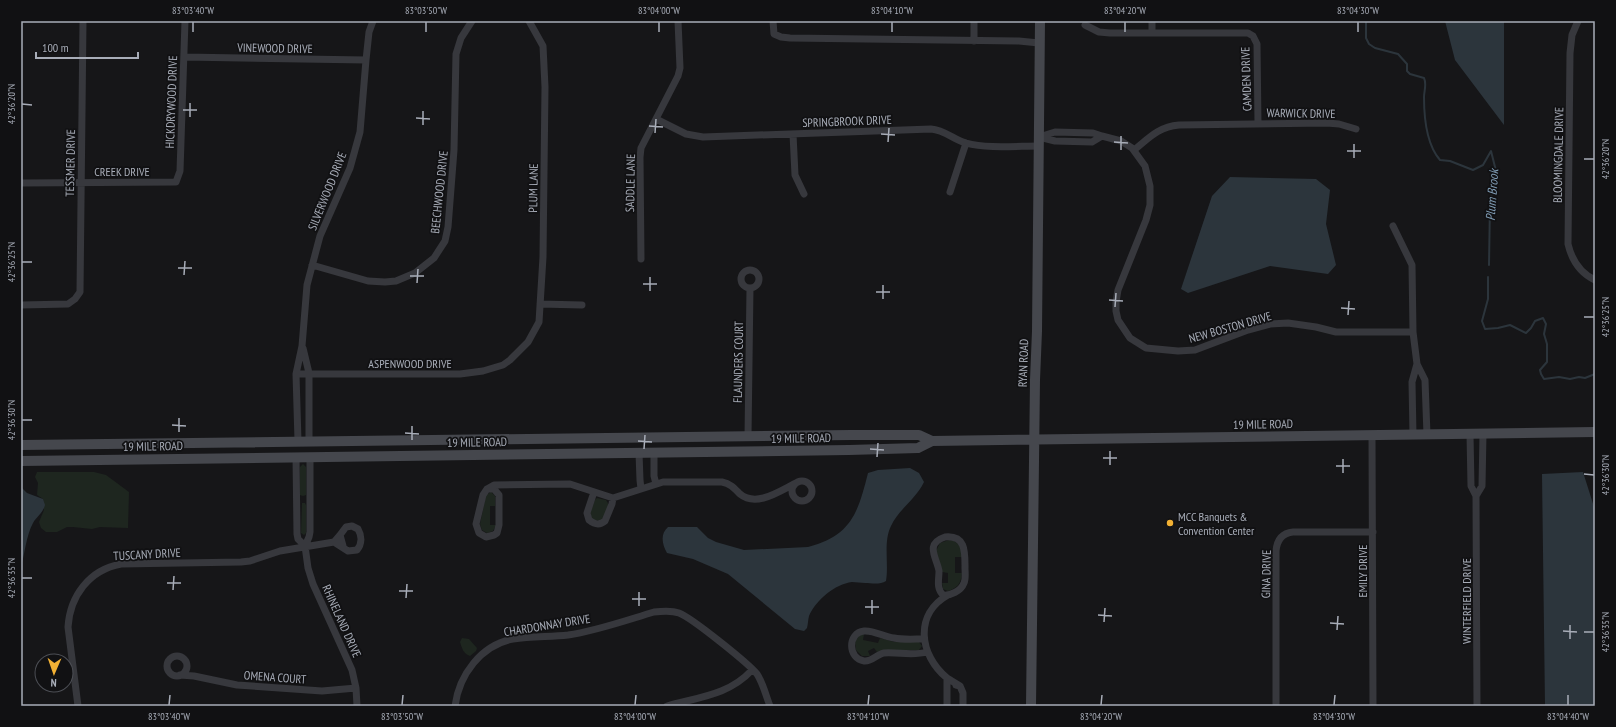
<svg xmlns="http://www.w3.org/2000/svg" width="1616" height="727" font-family="'PT Sans Narrow',sans-serif">
<style>
.green{fill:#1e261f}
.water{fill:#2c353c}
.lines{fill:none;stroke-linecap:round;stroke-linejoin:round}
.stream{stroke:#2c353c;stroke-width:2}
.street{stroke:#37383d;stroke-width:7}
.secondary{stroke:#45474d;stroke-width:10}
.ticks{fill:none;stroke:#a8adb8;stroke-width:1.5}
.poi-dot{fill:#f2b134;stroke:#111113;stroke-width:1.5}
.labels{text-anchor:middle;dominant-baseline:central;stroke-width:3.5;stroke-linejoin:round;paint-order:stroke}
.street-label{font-size:12px;fill:#a8adb8;stroke:#111113}
.poi-label{font-size:12px;fill:#a8adb8;stroke:#111113;text-anchor:start}
.water-label{font-size:13px;font-style:italic;fill:#7f9bb3;stroke:#111113}
.neatline{fill:none;stroke:#a8adb8;stroke-width:1.5}
.ticks-label{font-size:10px;text-anchor:middle;fill:#a8adb8}
</style>
<rect width="100%" height="100%" fill="#161618"/>
<path class="green" d="M303 464 306 467V495L303 496 300 495V467Z
M37 472H94L106 475 129 492 128 528 100 527 92 529 73 527H67L57 532H46L41 528 39 522 44 510 43 499 37 495 38 483 35 477Z
M491 492 495 496V506H490V525H496L493 531 487 533 482 530 480 524 486 495Z
M597 498 606 500 609 505 604 518 599 521 592 519 590 513 595 500Z
M302 503H305L306 505V533L304 535 301 533Z
M949 540 954 541 961 546 962 557H955V573H962C961 583 958 588 948 591L943 589 942 583H948V573L942 572 936 551 940 543Z
M864 634 863 640 878 643 880 638 894 642H919L922 646 919 650H886L877 652 874 648 868 651 870 656H862L856 650 855 641 859 636Z
M462 638 469 639 477 648 476 651 470 656C464 654 462 649 460 642Z"/>
<path class="water" d="M1445 21H1504V125L1455 60Z
M1230 177 1316 179 1330 190 1326 224 1336 265 1328 274 1270 266 1188 293 1181 289 1212 196Z
M910 468 919 473 924 482C916 499 898 510 891 526 883 542 889 564 886 581 880 585 871 583 865 583 861 583 856 582 852 582 835 584 816 600 809 616 808 620 808 624 807 628L804 631 795 629 728 574 693 559 667 553C662 544 660 534 668 527H697L708 538 716 542 744 550 808 547C851 536 858 513 868 473L878 470Z
M1583 472 1595 510V706H1545L1542 474Z
M21 487 27 493 43 499 45 505C43 513 37 516 33 523 26 536 25 553 21 567Z"/>
<g class="lines">
<path class="stream" d="M1366 21V38L1369 44 1375 48 1398 54 1407 64V71L1410 74 1424 78C1427 84 1424 91 1424 97 1424 118 1426 144 1440 160L1450 161 1473 170 1483 165 1491 151 1496 171 1490 203 1489 265
M1488 277V299L1482 321 1485 329 1498 328 1510 325 1526 333 1531 328 1535 321 1543 318 1546 324 1544 334 1547 344V362L1540 370 1541 374 1544 379 1559 377 1570 379 1579 377 1585 378 1595 374"/>
<path class="street" d="M773 21 774 34 781 37 790 38 1019 41 1039 43
M974 21V41
M1578 21 1572 35 1570 53 1568 244C1572 261 1580 273 1595 280
M1085 25 1099 32 1110 33H1248L1253 36 1257 44 1258 124
M1152 33V21
M184 57 366 60
M656 119 686 134 703 137 931 129C945 130 954 140 966 143 987 149 1017 146 1039 146
M1055 132 1093 133 1102 136 1092 142 1055 141 1039 137Z
M793 134 795 175 804 194
M1102 136 1121 141 1132 148 1145 166 1150 186V205L1146 220 1118 290 1116 302V311L1118 320 1130 338 1146 348 1178 351 1195 350 1248 330 1270 324 1288 323 1316 327 1336 332H1413
M1134 150C1149 138 1158 127 1179 125L1327 123 1339 124 1356 129
M21 183 176 182 180 171 185 21
M950 192 966 143
M1393 226 1412 265 1413 332 1417 364 1425 380 1427 435
M641 259 640 157 641 148 678 76 680 68 678 21
M312 265 368 281 385 282 396 281 415 273 434 258 445 241 448 227 454 150 456 54 461 38 472 21
M741 279a9 9 0 1 1 18 0a9 9 0 1 1-18 0Z
M540 304 582 305
M21 305 68 304 75 299 80 292 83 21
M303 348 309 373V441
M296 374H460L483 371 503 365 510 360 528 342 539 322 543 257 545 87 543 46 529 21
M1470 434 1471 486 1476 496 1477 706
M1413 435 1412 382 1417 364
M748 436 750 288
M1372 436 1373 706
M298 441 296 374 302 346 307 285 320 236 350 168 360 132 366 60 369 32 373 21
M639 453 640 480 641 489
M654 453V476L656 484
M296 457 297 534 298 539 305 546 308 568 313 584 352 670 356 688 357 706
M792 491a10 10 0 1 1 20 0a10 10 0 1 1-20 0Z
M487 489H494L499 495V525L497 533 494 535 486 537 479 533 476 524 483 495 487 489 494 485 570 484 613 498 663 482H722C731 484 734 488 740 494 757 508 781 490 798 482
M594 492 587 513 589 520C594 524 599 526 605 521L612 504 613 498
M1476 496 1482 486 1483 434
M945 537C966 535 965 552 965 568 965 572 966 579 964 583 961 591 950 596 943 595 936 588 939 580 939 571 937 558 924 544 945 537Z
M334 542 348 551 357 550C362 544 362 536 358 529L352 526 346 527 340 535 343 546
M305 546 309 537 310 532V457
M924 639C914 639 903 640 894 638 884 637 874 630 864 631 847 633 848 659 864 661 872 662 877 654 884 653 898 652 913 656 927 652
M167 666a10 10 0 1 1 20 0a10 10 0 1 1-20 0Z
M180 675 194 676 237 685 322 691 356 688
M947 678C919 655 914 614 948 595
M956 685 960 686 963 693V706
M78 706 68 627C70 596 89 570 121 564L241 562 250 561 280 551 334 542 340 535
M455 706C459 675 481 645 513 639 532 636 550 637 568 635 596 631 627 620 654 612 662 611 671 610 679 613 692 618 748 663 757 674 763 683 766 696 770 706
M667 706C699 697 729 695 752 670
M947 706V678L960 686
M1276 706V551C1277 540 1282 533 1293 532H1373"/>
<path class="secondary" d="M21 445 851 435H919L932 441
M21 461 849 450 918 448 932 441 1595 432
M1031 706 1035 380 1037 331 1040 21"/>
</g>
<path class="ticks" d="M193 32V22M426 32V22M659 32V22M892 32V22M1125 32V22M1358 32V22M22 104 32 105M183 110H197M190 117V103M416 118 430 119M423 125V111M649 126 663 127M655 133 656 119M881 134 895 135M888 142 889 128M1114 142 1128 143M1121 150V136M1347 151H1361M1354 158V144M1584 159H1594M22 262H32M178 268H192M184 275 185 261M410 276H424M417 283 418 269M643 284H657M650 291V277M876 292H890M883 299V285M1109 300 1123 301M1115 307 1116 293M1341 308 1355 309M1348 315 1349 301M1584 317H1594M22 420H32M172 425 186 426M179 432V418M405 433 419 434M412 440V426M638 441 652 442M644 449 645 435M870 449 884 450M877 457 878 443M1103 458H1117M1110 465V451M1336 466H1350M1343 473V459M1584 474 1594 475M22 578H32M167 583H181M173 590 174 576M399 591H413M406 598 407 584M632 599H646M639 606V592M865 607H879M872 614V600M1098 615 1112 616M1104 622 1105 608M1330 623 1344 624M1337 630 1338 616M1563 631 1577 632M1584 632H1594M1570 639V625M169 705 170 695M402 705 403 695M635 705 636 695M868 705 869 695M1101 705 1102 695M1334 705 1335 695M1568 705V695"/>
<circle class="poi-dot" cx="1170" cy="523" r="4"/>
<g class="labels">
<g class="street-label">
<text transform="translate(275 48) rotate(1)">VINEWOOD DRIVE</text>
<text transform="translate(1246 79) rotate(-92)">CAMDEN DRIVE</text>
<text transform="translate(171 102) rotate(-88)">HICKDRYWOOD DRIVE</text>
<text transform="translate(1301 113) rotate(1)">WARWICK DRIVE</text>
<text transform="translate(847 121) rotate(-2)">SPRINGBROOK DRIVE</text>
<text transform="translate(1558 155) rotate(-89)">BLOOMINGDALE DRIVE</text>
<text transform="translate(70 163) rotate(-89)">TESSMER DRIVE</text>
<text x="122" y="171">CREEK DRIVE</text>
<text transform="translate(630 183) rotate(-89)">SADDLE LANE</text>
<text transform="translate(533 188) rotate(-89)">PLUM LANE</text>
<text transform="translate(327 191) rotate(-68)">SILVERWOOD DRIVE</text>
<text transform="translate(439 192) rotate(-84)">BEECHWOOD DRIVE</text>
<text transform="translate(1230 327) rotate(-16)">NEW BOSTON DRIVE</text>
<text transform="translate(738 362) rotate(-89)">FLAUNDERS COURT</text>
<text x="410" y="363">ASPENWOOD DRIVE</text>
<text transform="translate(1023 363) rotate(-88)">RYAN ROAD</text>
<text transform="translate(1263 424) rotate(-1)">19 MILE ROAD</text>
<text transform="translate(801 438) rotate(-1)">19 MILE ROAD</text>
<text transform="translate(477 442) rotate(-1)">19 MILE ROAD</text>
<text transform="translate(153 446) rotate(-1)">19 MILE ROAD</text>
<text transform="translate(147 554) rotate(-3)">TUSCANY DRIVE</text>
<text transform="translate(1362 571) rotate(-90)">EMILY DRIVE</text>
<text transform="translate(1266 574) rotate(-89)">GINA DRIVE</text>
<text transform="translate(1466 601) rotate(-90)">WINTERFIELD DRIVE</text>
<text transform="translate(342 621) rotate(66)">RHINELAND DRIVE</text>
<text transform="translate(547 625) rotate(-9)">CHARDONNAY DRIVE</text>
<text transform="translate(275 677) rotate(4)">OMENA COURT</text>
</g>
<g class="poi-label">
<text x="1178" y="516">MCC Banquets &amp;<tspan x="1178" dy="14">Convention Center</tspan></text>
</g>
<g class="water-label">
<text transform="translate(1492 195) rotate(-86)">Plum Brook</text>
</g>
</g>
<rect width="1616" height="727" fill="none" stroke="#111113" stroke-width="44"/>
<g transform="translate(54 673) rotate(182)"><circle r="19" fill="#111113" stroke="#4d4f55"/>
<path d="M0-3L7 15L0 10L-7 15Z" fill="#f2b134"/>
<text y="-6" font-size="11" font-weight="bold" text-anchor="middle" fill="#a8adb8">N</text>
</g>
<path d="M36 52v6h102v-6" fill="none" stroke="#a8adb8" stroke-width="2"/>
<text x="42" y="52" font-size="12" fill="#a8adb8" stroke="#111113" stroke-width="3" paint-order="stroke">100 m</text>
<rect x="22" y="22" width="1572" height="683" class="neatline"/>
<g class="ticks-label">
<text x="193" y="14">83°03'40"W</text>
<text x="426" y="14">83°03'50"W</text>
<text x="659" y="14">83°04'00"W</text>
<text x="892" y="14">83°04'10"W</text>
<text x="1125" y="14">83°04'20"W</text>
<text x="1358" y="14">83°04'30"W</text>
<text transform="translate(11 104) rotate(-90)" y="4">42°36'20"N</text>
<text transform="translate(1605 159) rotate(-90)" y="4">42°36'20"N</text>
<text transform="translate(11 262) rotate(-90)" y="4">42°36'25"N</text>
<text transform="translate(1605 317) rotate(-90)" y="4">42°36'25"N</text>
<text transform="translate(11 420) rotate(-90)" y="4">42°36'30"N</text>
<text transform="translate(1605 475) rotate(-90)" y="4">42°36'30"N</text>
<text transform="translate(11 578) rotate(-90)" y="4">42°36'35"N</text>
<text transform="translate(1605 632) rotate(-90)" y="4">42°36'35"N</text>
<text x="169" y="720">83°03'40"W</text>
<text x="402" y="720">83°03'50"W</text>
<text x="635" y="720">83°04'00"W</text>
<text x="868" y="720">83°04'10"W</text>
<text x="1101" y="720">83°04'20"W</text>
<text x="1334" y="720">83°04'30"W</text>
<text x="1568" y="720">83°04'40"W</text>
</g>
</svg>
